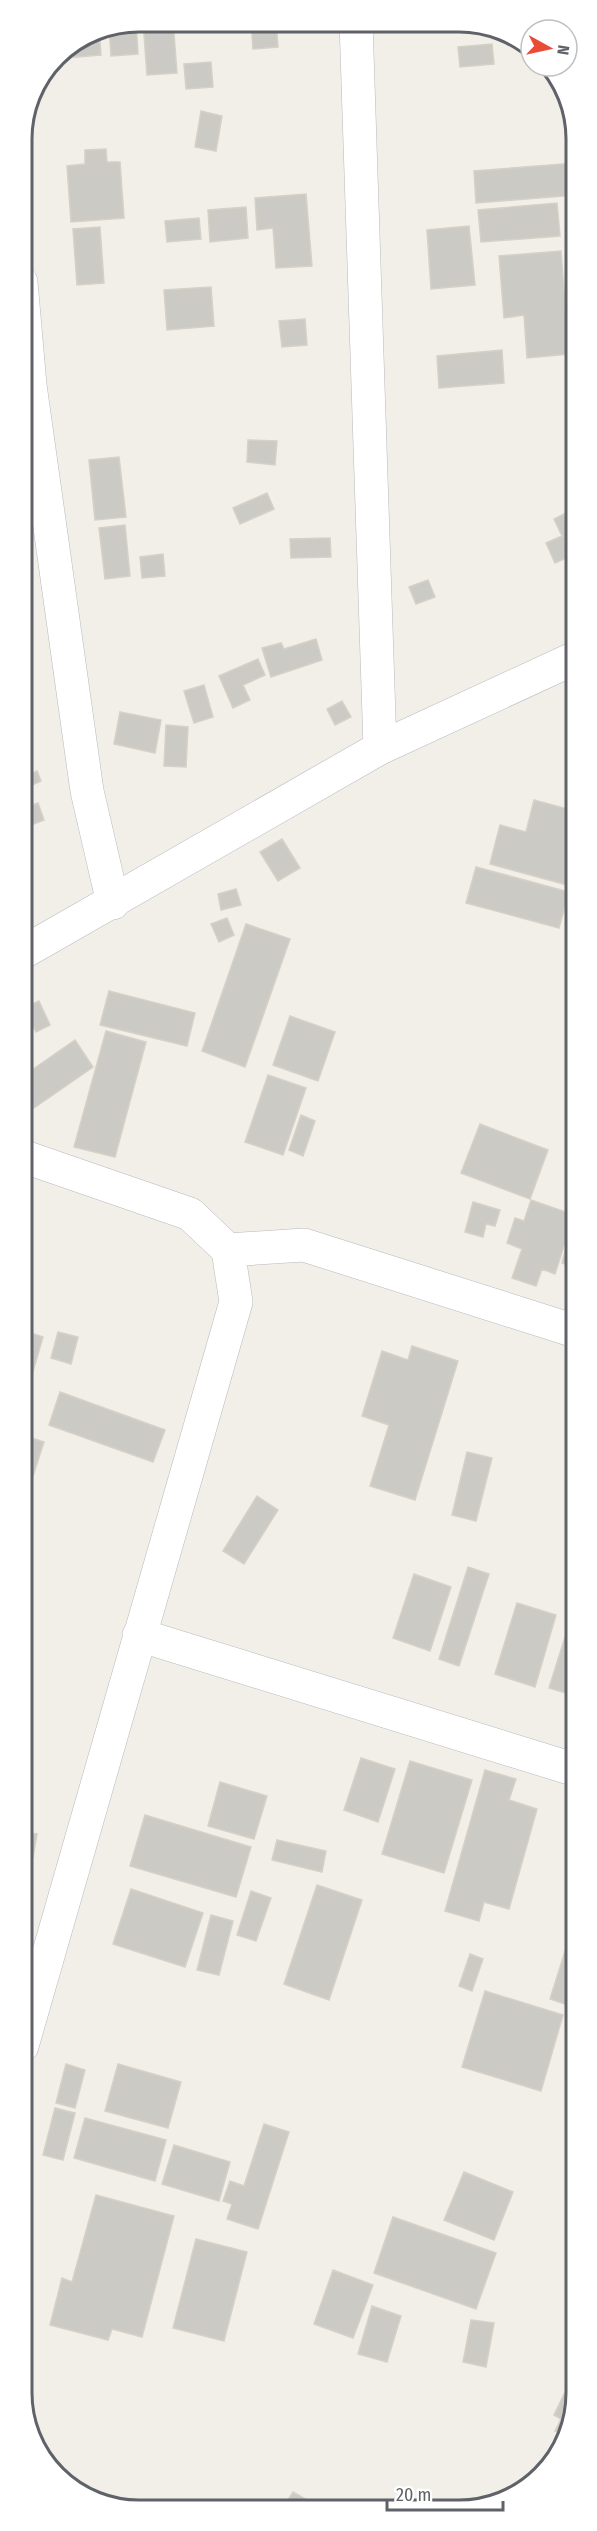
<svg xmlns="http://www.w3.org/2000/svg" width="597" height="2531" font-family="'Fira Sans Condensed',sans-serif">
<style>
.building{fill:#cccac5;stroke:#d6d1c6;stroke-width:1.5}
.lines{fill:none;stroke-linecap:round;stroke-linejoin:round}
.street-casing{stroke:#b8b9be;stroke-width:34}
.secondary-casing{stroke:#b6b9bf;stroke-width:34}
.street{stroke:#fff;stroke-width:33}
.secondary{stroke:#fff;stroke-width:33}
.rim{fill:none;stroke:#5f6268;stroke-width:3}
</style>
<rect width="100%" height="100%" fill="#f1efe8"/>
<path class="building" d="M136 21 138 54 111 56 109 27Z
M143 21H173L177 73 147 75Z
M251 22H276L278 47 253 49Z
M99 29 101 55 65 58V49L94 30Z
M492 44 494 64 460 67 458 47Z
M211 62 213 87 186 89 184 64Z
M201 111 222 116 216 151 195 147Z
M106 149 107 162H120L124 218 71 222 67 166 85 164V150Z
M575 163V195L476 203 474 171Z
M306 194 312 266 276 268 273 228 257 230 255 198Z
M557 203 560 236 481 242 478 210Z
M246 207 248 238 210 242 208 210Z
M199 218 201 239 167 242 165 221Z
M469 226 475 285 431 289 427 230Z
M100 227 104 283 77 285 73 229Z
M561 251 569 354 527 358 524 315 504 318 499 256Z
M211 287 214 326 167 330 164 290Z
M305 319 307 345 282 347 279 321Z
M502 350 504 383 439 388 437 356Z
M248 440 277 441 275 465 247 462Z
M21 457H27L30 486 21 487Z
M119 457 126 517 95 520 89 460Z
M267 493 274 509 240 524 233 508Z
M570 511 575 522V554L555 563 546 543 562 536 554 519Z
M125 525 130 576 105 579 99 528Z
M330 538 331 557 291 558 290 539Z
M163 554 165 576 142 578 140 557Z
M428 580 435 597 416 604 409 587Z
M316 639 322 660 271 677 262 648 281 643 284 649Z
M258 659 265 675 243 685 250 700 233 708 219 676Z
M204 685 213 717 194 723 184 691Z
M342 701 351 717 335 725 327 709Z
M120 712 161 720 155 753 114 744Z
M166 725 188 727 186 767 164 766Z
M37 771 41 781 25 788 21 779Z
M534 800 575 811V871L571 886 490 864 500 825 526 832Z
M38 803 44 820 31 825 25 808Z
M282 839 300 868 278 881 260 852Z
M476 867 569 892 559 928 466 903Z
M236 889 241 905 221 910 218 894Z
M575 905V940L569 939Z
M227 918 234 935 219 942 211 924Z
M246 924 290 939 245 1067 202 1051Z
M109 991 195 1013 187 1046 100 1025Z
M39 1001 50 1025 36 1032 24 1008Z
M290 1016 335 1032 318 1081 273 1065Z
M106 1031 146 1042 115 1157 74 1147Z
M75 1040 93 1067 34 1108 22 1089V1077Z
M268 1075 306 1088 283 1155 245 1142Z
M301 1115 315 1121 303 1156 289 1150Z
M480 1124 548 1150 530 1199 461 1173Z
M531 1200 574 1215 555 1274 542 1269 536 1286 512 1278 522 1249 507 1243 515 1218 524 1221Z
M473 1202 500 1210 495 1226 486 1224 483 1237 465 1232Z
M575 1215V1267L562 1263Z
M22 1330 43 1337 29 1385 22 1383Z
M58 1332 78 1337 71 1364 51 1358Z
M412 1346 458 1361 415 1500 370 1486 389 1425 362 1416 382 1351 408 1360Z
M60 1392 165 1430 153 1462 49 1425Z
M22 1435 44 1442 22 1510Z
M467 1452 492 1458 476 1521 452 1515Z
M257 1496 278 1510 244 1564 223 1551Z
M575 1523V1549L567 1546Z
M468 1567 489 1574 459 1666 439 1659Z
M414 1574 451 1587 430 1651 393 1638Z
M517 1603 556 1615 535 1687 495 1674Z
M575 1605 576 1696 549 1688Z
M361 1758 395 1769 378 1822 344 1810Z
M410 1761 472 1780 444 1873 382 1854Z
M485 1770 516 1779 509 1800 537 1809 509 1909 484 1902 479 1921 445 1911Z
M220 1782 267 1796 254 1839 208 1826Z
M145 1815 251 1847 236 1897 130 1866Z
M576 1821V1842L570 1840Z
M22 1832 37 1834 33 1857 22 1854Z
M277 1840 326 1851 322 1872 272 1860Z
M317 1885 362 1900 329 2000 284 1984Z
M131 1889 203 1913 185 1967 113 1944Z
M251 1891 271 1898 256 1941 237 1935Z
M211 1915 233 1921 219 1975 197 1970Z
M566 1948 576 1951V1991L571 2006 550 1999Z
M470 1954 483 1959 472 1991 459 1986Z
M485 1991 563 2015 541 2091 462 2067Z
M66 2064 85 2070 75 2108 56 2103Z
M118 2064 181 2082 168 2128 105 2111Z
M55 2108 75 2113 63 2160 43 2155Z
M85 2118 166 2140 155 2181 74 2158Z
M264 2124 289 2132 258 2229 227 2219 232 2204 223 2201 230 2181 244 2186Z
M174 2145 230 2162 219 2201 162 2184Z
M464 2172 513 2192 494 2240 444 2220Z
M96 2195 174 2216 142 2337 112 2329 108 2340 50 2325 62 2278 72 2282Z
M393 2217 496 2253 476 2309 374 2273Z
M196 2239 247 2252 224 2341 173 2328Z
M333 2270 373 2285 353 2338 314 2324Z
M372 2306 401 2316 387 2362 358 2354Z
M471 2320 494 2323 486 2367 463 2362Z
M576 2369V2400L562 2434 555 2431 561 2419 554 2415Z
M293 2492 321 2508H283Z"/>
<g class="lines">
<g class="street-casing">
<path id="street" d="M356 22 380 748
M21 282 30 385 87 791 113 903
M22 1156 190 1214 228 1250 236 1302 22 2046
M228 1250 304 1245 575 1331
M139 1635 576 1770"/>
</g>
<g class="secondary-casing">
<path id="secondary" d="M22 953 380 748 575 658"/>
</g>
<use href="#street" class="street"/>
<use href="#secondary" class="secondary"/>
</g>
<path d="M0 0H597V2531H0ZM139 32H459A107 107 0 0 1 566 139V2393A107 107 0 0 1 459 2500H139A107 107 0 0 1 32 2393V139A107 107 0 0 1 139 32Z" fill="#fff" fill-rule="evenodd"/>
<path class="rim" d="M139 32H459A107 107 0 0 1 566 139V2393A107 107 0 0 1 459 2500H139A107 107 0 0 1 32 2393V139A107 107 0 0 1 139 32Z"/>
<g transform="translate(549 48) rotate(98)"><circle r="28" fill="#ffffff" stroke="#bfc0c3" stroke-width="1.5"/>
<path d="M0-4.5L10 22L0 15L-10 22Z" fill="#e94b36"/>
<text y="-9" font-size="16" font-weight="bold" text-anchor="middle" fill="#5f6268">N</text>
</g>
<path d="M387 2501v9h116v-9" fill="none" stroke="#5f6268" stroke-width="3"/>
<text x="396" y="2501" font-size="18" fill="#5f6268" stroke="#ffffff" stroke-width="4.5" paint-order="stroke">20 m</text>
</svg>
